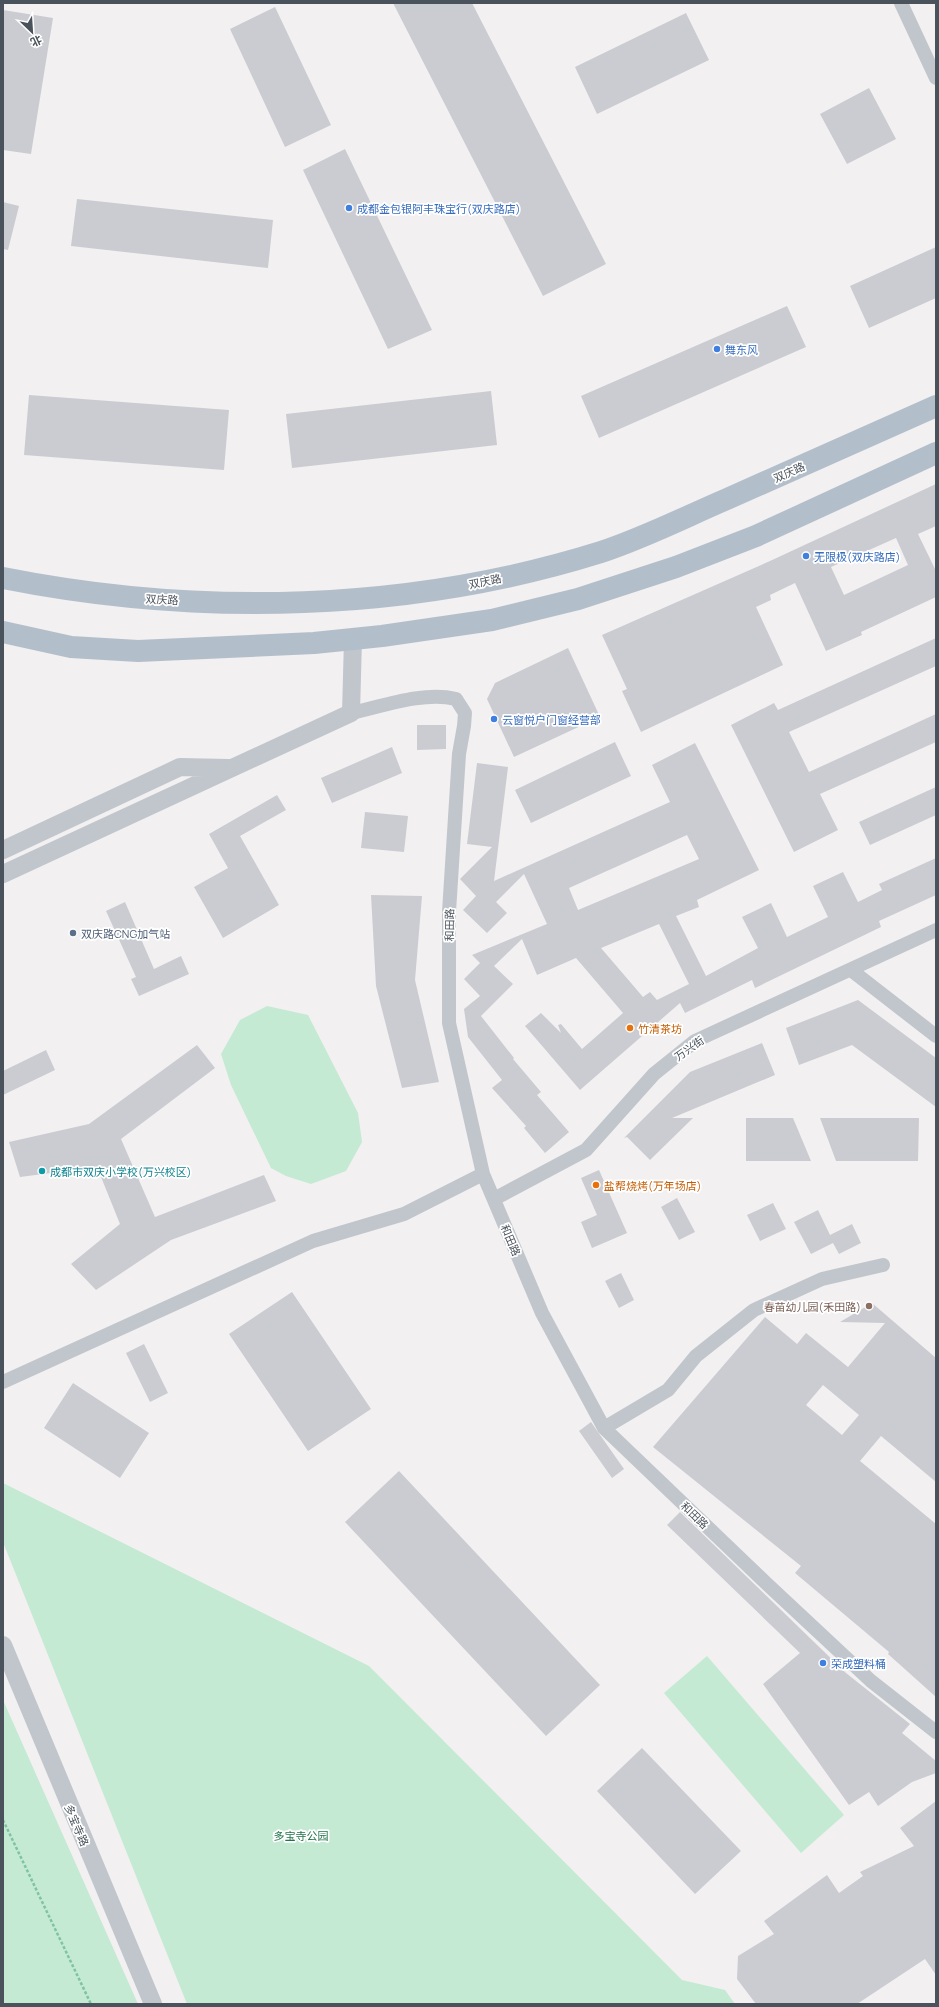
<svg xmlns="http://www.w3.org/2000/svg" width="939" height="2007" font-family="Manrope,'Noto Sans SC',sans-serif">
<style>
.green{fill:#c4ead3}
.building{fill:#cbccd1;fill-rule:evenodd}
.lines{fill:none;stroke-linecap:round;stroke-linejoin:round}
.path{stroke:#80c3a4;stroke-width:2.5;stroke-dasharray:3 2;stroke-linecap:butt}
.minor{stroke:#c0c6cc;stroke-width:14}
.tertiary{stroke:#c0c6cc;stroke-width:18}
.primary{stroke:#b3becb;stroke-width:22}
.shop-dot{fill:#3f7fe0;stroke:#fff;stroke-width:1.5}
.service-dot{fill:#5c6f8a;stroke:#fff;stroke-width:1.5}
.food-dot{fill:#e8710a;stroke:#fff;stroke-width:1.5}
.culture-dot{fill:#0f9aa8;stroke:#fff;stroke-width:1.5}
.education-dot{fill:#8d6e63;stroke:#fff;stroke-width:1.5}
.labels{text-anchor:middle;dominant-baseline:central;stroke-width:3.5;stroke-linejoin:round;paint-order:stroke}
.shop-label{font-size:11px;fill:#366cbe;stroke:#fff;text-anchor:start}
.street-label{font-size:11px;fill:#4a525b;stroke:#fff}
.service-label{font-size:11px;fill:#4e5e75;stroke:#fff;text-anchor:start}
.food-label{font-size:11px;fill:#c56008;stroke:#fff;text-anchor:start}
.culture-label{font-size:11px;fill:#0d838f;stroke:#fff;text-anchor:start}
.education-label{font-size:11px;fill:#785e54;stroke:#fff;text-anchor:end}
.park-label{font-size:11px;fill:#23734d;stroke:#fff}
</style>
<rect width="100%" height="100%" fill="#f2f0f0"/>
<path class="green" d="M267 1006 308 1015 358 1113 362 1142 346 1171 311 1184 286 1176 271 1168 231 1085 221 1054 240 1020Z
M3 1483 369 1666 682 1980 725 1990 735 2004H187L3 1542Z
M707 1656 844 1815 801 1853 664 1693Z
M3 1700 138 2004H3Z"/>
<path class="building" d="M393 3H472L606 264 543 296Z
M275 7 331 125 285 147 230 29Z
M3 10 53 18 31 154 3 150Z
M686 13 709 60 597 114 575 67Z
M869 88 896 139 847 164 820 114Z
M345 149 432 330 388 349 303 170Z
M77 199 273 220 268 268 71 246Z
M3 202 19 206 8 250 3 249Z
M936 247V298L869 328 850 286Z
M787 306 806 347 599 438 581 396Z
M491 391 497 445 292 468 286 414Z
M29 395 229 410 224 470 24 455Z
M936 484V526L918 534 936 571V597L861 632 862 635 826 651 795 583 770 595 771 600 756 607 783 665 641 732 622 691 627 689 602 635 770 561ZM896 538 908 565 844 595 831 567Z
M936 638V666L789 732 809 772 936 714V742L820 794 838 830 794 852 731 725 774 703 778 710Z
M568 648 600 717 514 757 487 699 495 683Z
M417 725H446V749L417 750Z
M615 742 631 776 531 823 515 790Z
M695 743 759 870 697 900 699 907 676 916 706 976 758 948 742 917 771 903 787 937 828 917 813 886 843 872 858 902 882 890 879 884 936 858V895L879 921 881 927 755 988 752 980 685 1013 680 1003 580 1090 525 1026 541 1013 561 1033 558 1025 561 1024 582 1049 623 1013 576 958 537 975 522 939 494 966 513 984 481 1016 514 1058 513 1059 541 1092 537 1095 569 1132 545 1153 524 1128 526 1126 492 1088 502 1080 468 1037 464 1009 480 996 464 979 480 963 472 955 547 924 524 874 496 902 507 913 487 933 463 910 476 896 460 879 492 847 467 844 477 763 508 767 494 881 670 802 652 765ZM687 835 699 859 578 910 569 888ZM659 924 689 984 657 1000 650 992 643 997 601 948Z
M392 747 402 773 332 803 321 778Z
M936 787V815L870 845 859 822Z
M277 795 286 810 240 836 279 905 223 938 194 887 228 868 209 834Z
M365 812 408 816 404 852 361 848Z
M371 895 422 896 415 980 439 1082 402 1088 376 986Z
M125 902 154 969 181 956 189 974 139 996 131 979 136 977 106 911Z
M858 1000 936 1058V1107L852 1045 799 1065 786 1028Z
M762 1043 775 1075 672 1118H693L650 1160 627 1137 624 1138 690 1072Z
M197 1045 215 1068 121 1139 155 1217 264 1175 276 1201 171 1240 96 1290 71 1264 120 1224 97 1167 20 1177 9 1142 89 1124Z
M46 1050 55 1070 3 1095V1071Z
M746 1118H793L811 1161H746Z
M820 1118H919L918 1161H836Z
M599 1170 627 1233 592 1248 581 1222 597 1215 581 1178Z
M677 1198 695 1232 679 1240 661 1207Z
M773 1203 786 1229 760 1241 747 1215Z
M818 1210 830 1235 852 1224 861 1243 839 1254 833 1243 811 1254 794 1222Z
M621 1273 634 1300 619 1308 605 1281Z
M292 1292 371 1409 308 1451 229 1334Z
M872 1303 936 1358V1482L881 1436 860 1461 936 1524V1697L888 1654 889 1652 795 1573 801 1566 653 1447 765 1317 797 1344 806 1333 848 1367 885 1323 840 1322ZM823 1385 859 1415 842 1435 806 1405Z
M144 1344 168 1393 150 1402 126 1353Z
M73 1383 149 1433 120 1478 44 1428Z
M591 1422 624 1469 612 1478 579 1431Z
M399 1471 600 1685 546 1736 345 1522Z
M680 1512 846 1673 910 1724 902 1733 936 1761V1773L912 1782 878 1806 869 1792 849 1805 763 1684 800 1653 667 1525Z
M642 1748 741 1851 695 1894 597 1791Z
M936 1801V1975L925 1959 857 2004H756L737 1979 738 1956 774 1934 764 1921 827 1875 839 1893 863 1876 860 1872 914 1846 900 1828Z"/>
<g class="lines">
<path class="path" d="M3 1820 91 2004"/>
<path class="minor" d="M901 3 936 78
M351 713C383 706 424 691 456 699L465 713 464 726 459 754 449 912V1023L483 1174 542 1313 604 1428 767 1584 871 1681 936 1732
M851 970 936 1036
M494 1199 586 1150 654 1074 695 1041 936 930
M3 1382 313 1241 404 1214 483 1174
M604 1428 668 1390 696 1356 754 1310 822 1279 883 1265"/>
<path class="tertiary" d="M3 850 180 767 229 768
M3 874 351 713 353 639
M3 1645 153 2004"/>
<path class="primary" d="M3 578C199 617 410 612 601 552 644 538 685 517 727 499 796 468 866 437 936 406
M3 632 71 647 138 651 314 643 382 636 492 620 578 599 676 567 756 536 936 453"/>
</g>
<g class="shop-dot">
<circle cx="349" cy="208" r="4"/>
<circle cx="717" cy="349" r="4"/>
<circle cx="806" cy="556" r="4"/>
<circle cx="494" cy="719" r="4"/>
<circle cx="823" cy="1663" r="4"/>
</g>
<circle class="service-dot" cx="73" cy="933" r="4"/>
<g class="food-dot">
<circle cx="630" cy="1028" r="4"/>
<circle cx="596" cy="1185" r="4"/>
</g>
<circle class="culture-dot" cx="42" cy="1171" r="4"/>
<circle class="education-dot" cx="869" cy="1306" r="4"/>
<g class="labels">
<g class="shop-label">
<text x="357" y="208">成都金包银阿丰珠宝行(双庆路店)</text>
<text x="725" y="349">舞东风</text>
<text x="814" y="556">无限极(双庆路店)</text>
<text x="502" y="719">云窗悦户门窗经营部</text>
<text x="831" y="1663">荣成塑料桶</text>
</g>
<g class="street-label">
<text transform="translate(789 472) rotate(-24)">双庆路</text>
<text transform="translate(485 581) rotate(-12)">双庆路</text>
<text transform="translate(162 599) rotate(3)">双庆路</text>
<text transform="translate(449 925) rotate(-89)">和田路</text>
<text transform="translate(689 1048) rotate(-35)">万兴街</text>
<text transform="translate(511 1240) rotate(67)">和田路</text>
<text transform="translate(695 1515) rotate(44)">和田路</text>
<text transform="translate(77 1825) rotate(67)">多宝寺路</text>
</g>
<g class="service-label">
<text x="81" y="933">双庆路CNG加气站</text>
</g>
<g class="food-label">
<text x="638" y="1028">竹清茶坊</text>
<text x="604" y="1185">盐帮烧烤(万年场店)</text>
</g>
<g class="culture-label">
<text x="50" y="1171">成都市双庆小学校(万兴校区)</text>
</g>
<g class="education-label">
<text x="861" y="1306">春苗幼儿园(禾田路)</text>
</g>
<g class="park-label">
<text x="301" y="1835">多宝寺公园</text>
</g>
</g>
<rect width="939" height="2007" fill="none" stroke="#4a525b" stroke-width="8"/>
<g transform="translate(32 32) rotate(155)" stroke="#ffffff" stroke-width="3" paint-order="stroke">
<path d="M0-3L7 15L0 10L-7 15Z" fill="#4a525b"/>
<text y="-6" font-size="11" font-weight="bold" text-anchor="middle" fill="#4a525b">北</text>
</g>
</svg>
